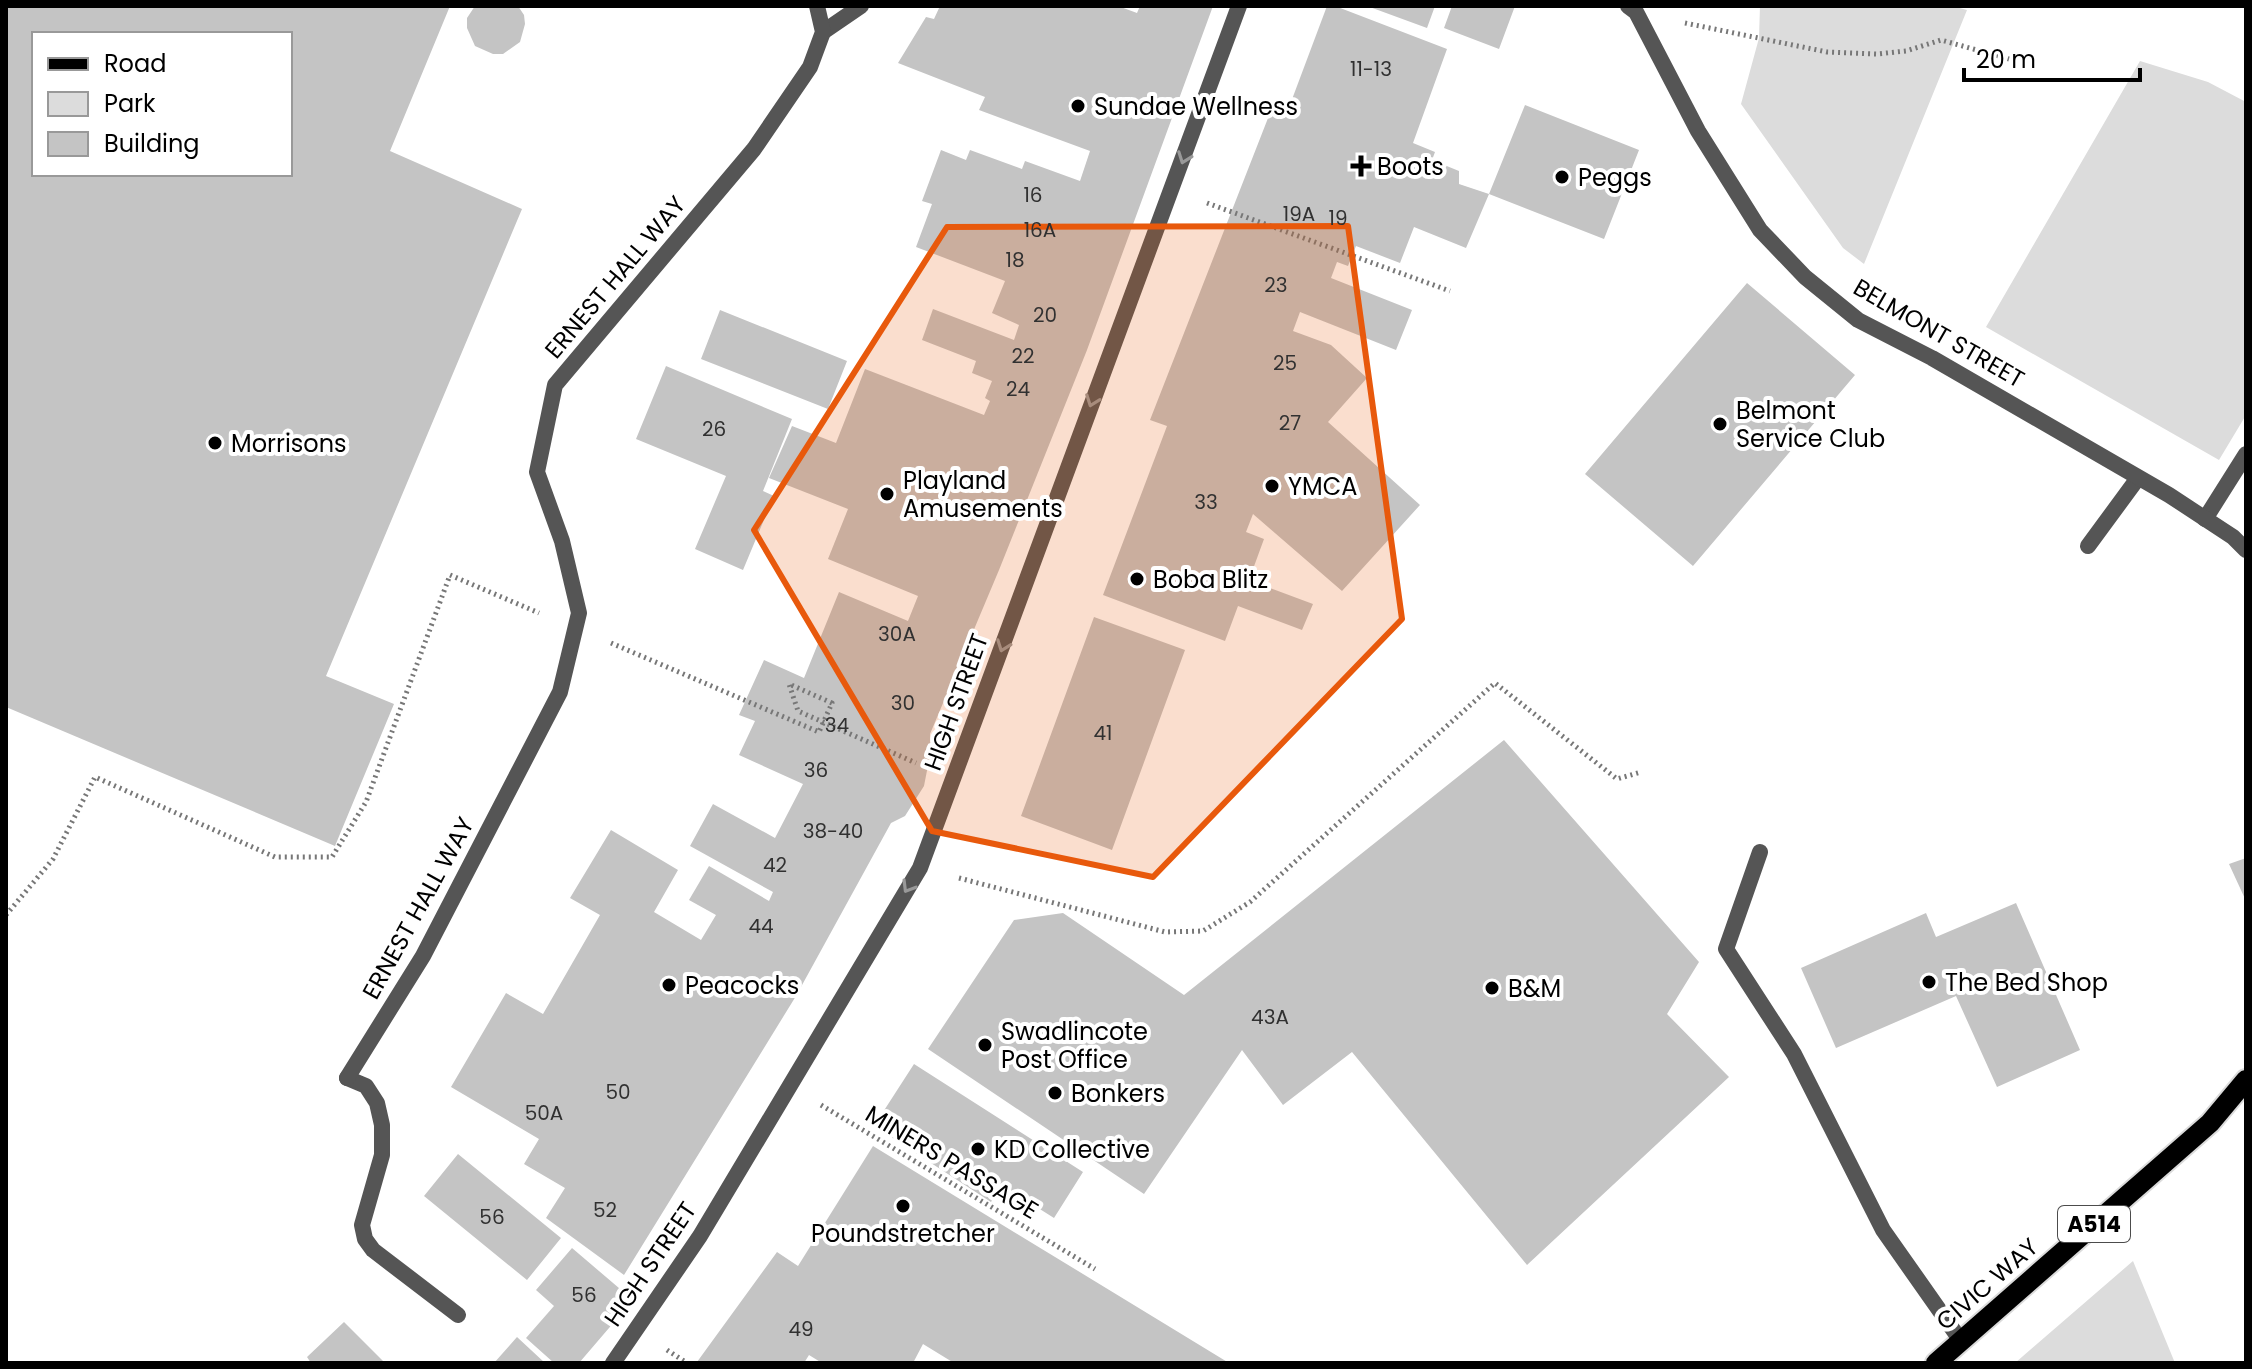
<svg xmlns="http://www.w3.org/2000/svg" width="2252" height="1369" font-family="Poppins,sans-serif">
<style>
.green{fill:#dcdcdc}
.building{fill:#c4c4c4;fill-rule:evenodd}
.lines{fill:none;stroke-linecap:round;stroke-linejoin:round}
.primary-casing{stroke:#dbdbdb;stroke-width:24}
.path{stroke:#777;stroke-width:5;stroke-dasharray:2 4;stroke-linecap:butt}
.lane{stroke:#555;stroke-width:16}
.street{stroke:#555;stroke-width:16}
.primary{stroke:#000;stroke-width:20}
.oneway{stroke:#999}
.marked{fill:#e8590c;fill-opacity:0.2;stroke:#e8590c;stroke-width:6;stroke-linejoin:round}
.poi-dot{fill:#000;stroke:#fff;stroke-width:3}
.labels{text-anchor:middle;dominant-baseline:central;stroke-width:8;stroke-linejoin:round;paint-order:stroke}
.number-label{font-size:20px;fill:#313131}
.shield{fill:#fff;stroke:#4c4c4c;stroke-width:2}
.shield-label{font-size:22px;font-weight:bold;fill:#000}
.poi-label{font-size:24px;fill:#000;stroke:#fff;text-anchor:start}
.street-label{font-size:24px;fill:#000;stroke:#fff}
</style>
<rect width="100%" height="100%" fill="#fff"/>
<path class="green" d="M1760 6H1952L1967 10 1864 264 1843 248 1741 104 1759 38Z
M2140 61 2208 82 2246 102V415L2219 460 1986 327Z
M2133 1261 2175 1363H2015Z"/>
<path class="building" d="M6 6H450L390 151 522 209 326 676 394 704 335 846 6 707ZM34 34H290V174H34Z
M475 6H518L524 15 525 24 520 42 503 54H493L475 46 467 28V18Z
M940 6H1118L1137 13 1140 6H1213L1087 350 999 570 930 734 931 750 924 786 905 816 891 823 796 996 624 1275 546 1218 565 1188 524 1164 539 1139 451 1087 506 993 543 1014 600 915 570 898 611 830 678 870 654 912 701 940 716 915 689 900 709 866 769 901 773 892 690 846 713 804 775 838 803 784 739 755 755 721 739 715 764 660 804 678 839 592 908 621 918 596 828 559 848 509 769 478 792 426 836 443 865 369 984 415 990 401 985 398 992 381 972 373 976 361 922 340 933 309 1014 340 1019 325 992 313 1005 281 916 247 932 204 922 201 941 150 966 160 970 150 1022 169 1025 161 1080 181 1090 151 979 110 985 97 898 63 926 17 934 19Z
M1327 6H1335L1447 49 1413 143 1435 152 1432 160 1459 171V184L1489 194 1525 105 1639 150 1604 239 1489 194 1466 248 1414 227 1400 263 1356 246 1348 266 1337 262 1331 278 1412 310 1396 350 1300 312 1293 331 1331 345 1367 378 1328 422 1420 505 1342 591 1253 514 1246 532 1264 539 1249 580 1313 604 1302 630 1238 606 1225 641 1103 595 1167 426 1150 420 1270 113 1285 118Z
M1367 6H1435L1427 28Z
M1452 6H1515L1499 49 1444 28Z
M1747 283 1855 375 1693 566 1585 474Z
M720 310 847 361 828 409 701 359Z
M666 366 792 419 763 491 774 496 743 570 695 549 726 476 636 439Z
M1094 617 1185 650 1112 850 1021 816Z
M1504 740 1699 962 1667 1014 1729 1077 1527 1265 1352 1052 1283 1105 1242 1050 1144 1194 928 1049 1014 920 1063 913 1184 995Z
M2246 858V901L2229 864Z
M2016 903 2080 1050 1997 1087 1956 996 1836 1048 1801 968 1926 913 1936 937Z
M914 1064 1083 1172 1054 1218 1002 1185 991 1202 874 1126Z
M873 1146 1229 1363H954L923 1344 913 1363H822L809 1355 804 1363 697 1362 777 1252 798 1266Z
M458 1154 561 1238 527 1280 424 1196Z
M572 1248 633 1300 579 1363H554L526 1338 554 1306 536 1290Z
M344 1322 385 1363H311L307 1357Z
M517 1337 545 1363H494Z"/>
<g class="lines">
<g class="primary-casing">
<path id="primary" d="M1936 1363 2210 1123 2246 1080"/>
</g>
<path class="path" d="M1685 23 1827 52 1877 54 1906 51 1941 40 2009 59
M1207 203 1450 291
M611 643 819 732 832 703 789 684 798 711 916 763
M959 878 1165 932 1203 931 1250 902 1495 683 1617 779 1641 772
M6 915 53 859 95 777 275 857H332L366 802 450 575 539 613
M821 1105 1095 1269
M667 1350 687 1363"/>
<path class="lane" d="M823 32 861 6
M2205 519 2246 454
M2088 546 2138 478
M1760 852 1726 949 1794 1054 1883 1230 1961 1341
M347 1078 366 1086 377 1103 382 1125V1155L362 1225 365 1239 373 1250 458 1315"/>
<path class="street" d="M1628 6 1636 12 1698 131 1760 230 1805 277 1858 320 1932 358 2169 495 2233 537 2246 550
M347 1078 423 956 560 692 579 613 562 541 537 472 555 385 754 149 810 67 823 32 817 6
M613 1363 700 1236 920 868 1239 6"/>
<use href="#primary" class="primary"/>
</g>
<defs><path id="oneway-chevron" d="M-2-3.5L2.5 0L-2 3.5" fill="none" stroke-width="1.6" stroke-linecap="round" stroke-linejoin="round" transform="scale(2)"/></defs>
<g class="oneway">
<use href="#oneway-chevron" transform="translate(1184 158) rotate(110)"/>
<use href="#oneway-chevron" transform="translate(1092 401) rotate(110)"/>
<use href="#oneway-chevron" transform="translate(1003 646) rotate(110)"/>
<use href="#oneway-chevron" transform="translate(908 887) rotate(121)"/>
</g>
<path class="marked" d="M1348 226 1402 619 1153 877 932 831 754 530 947 227Z"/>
<g class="poi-dot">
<circle cx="1078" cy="106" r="8"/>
<path d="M1357 154h8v8h8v8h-8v8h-8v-8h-8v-8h8z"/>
<circle cx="1562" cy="177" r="8"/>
<circle cx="1720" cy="424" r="8"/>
<circle cx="215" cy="443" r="8"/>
<circle cx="1272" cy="486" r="8"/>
<circle cx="887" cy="494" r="8"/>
<circle cx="1137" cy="579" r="8"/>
<circle cx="1929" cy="982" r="8"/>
<circle cx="669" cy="985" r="8"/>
<circle cx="1492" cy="988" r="8"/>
<circle cx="985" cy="1045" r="8"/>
<circle cx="1055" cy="1093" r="8"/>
<circle cx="978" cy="1149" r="8"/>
<circle cx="903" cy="1206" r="8"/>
</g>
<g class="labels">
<g class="number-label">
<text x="1371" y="69">11-13</text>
<text x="1033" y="195">16</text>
<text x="1299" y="214">19A</text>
<text x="1338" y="218">19</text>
<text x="1040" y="230">16A</text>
<text x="1015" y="260">18</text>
<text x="1276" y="285">23</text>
<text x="1045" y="315">20</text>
<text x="1023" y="356">22</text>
<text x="1285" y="363">25</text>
<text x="1018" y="389">24</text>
<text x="1290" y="423">27</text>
<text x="714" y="429">26</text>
<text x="1206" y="502">33</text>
<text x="897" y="634">30A</text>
<text x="903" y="703">30</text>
<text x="837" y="725">34</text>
<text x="1103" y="733">41</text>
<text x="816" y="770">36</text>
<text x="833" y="831">38-40</text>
<text x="775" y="865">42</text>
<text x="761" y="926">44</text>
<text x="1270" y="1017">43A</text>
<text x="618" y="1092">50</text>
<text x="544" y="1113">50A</text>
<text x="605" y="1210">52</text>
<text x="492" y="1217">56</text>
<text x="584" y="1295">56</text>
<text x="801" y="1329">49</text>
</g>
<rect class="shield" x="2058" y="1206" width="72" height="36" rx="6"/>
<g class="shield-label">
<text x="2094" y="1224">A514</text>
</g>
<g class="poi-label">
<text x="1094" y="106">Sundae Wellness</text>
<text x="1377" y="166">Boots</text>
<text x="1578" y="177">Peggs</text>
<text x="1736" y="410">Belmont<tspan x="1736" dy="28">Service Club</tspan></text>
<text x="231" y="443">Morrisons</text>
<text x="903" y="480">Playland<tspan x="903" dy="28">Amusements</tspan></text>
<text x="1288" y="486">YMCA</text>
<text x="1153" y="579">Boba Blitz</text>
<text x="1945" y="982">The Bed Shop</text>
<text x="685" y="985">Peacocks</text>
<text x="1508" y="988">B&amp;M</text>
<text x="1001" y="1031">Swadlincote<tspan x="1001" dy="28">Post Office</tspan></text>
<text x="1071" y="1093">Bonkers</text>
<text x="994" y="1149">KD Collective</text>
<text x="903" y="1233" text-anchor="middle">Poundstretcher</text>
</g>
<g class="street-label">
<text transform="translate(615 277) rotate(-50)">ERNEST HALL WAY</text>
<text transform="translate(1939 333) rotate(30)">BELMONT STREET</text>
<text transform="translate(956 702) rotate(-70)">HIGH STREET</text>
<text transform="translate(418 908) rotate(-61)">ERNEST HALL WAY</text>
<text transform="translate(952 1162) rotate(31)">MINERS PASSAGE</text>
<text transform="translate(650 1264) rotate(-56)">HIGH STREET</text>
<text transform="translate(1987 1284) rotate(-41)">CIVIC WAY</text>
</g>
</g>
<rect width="2252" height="1369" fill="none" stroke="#000000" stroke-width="16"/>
<rect x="32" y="32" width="260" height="144" fill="#ffffff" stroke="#999999" stroke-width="2"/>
<rect x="48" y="58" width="40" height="12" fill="#000000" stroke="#999999" stroke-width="2"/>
<text x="104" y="72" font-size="24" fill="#000000">Road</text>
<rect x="48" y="92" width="40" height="24" fill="#dcdcdc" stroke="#999999" stroke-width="2"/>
<text x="104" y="112" font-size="24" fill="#000000">Park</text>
<rect x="48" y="132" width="40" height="24" fill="#c4c4c4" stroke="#999999" stroke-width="2"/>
<text x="104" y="152" font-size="24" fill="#000000">Building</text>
<path d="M1964 68v12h176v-12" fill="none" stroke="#000000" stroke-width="4"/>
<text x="1976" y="68" font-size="24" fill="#000000" stroke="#ffffff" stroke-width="6" paint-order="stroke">20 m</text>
</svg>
